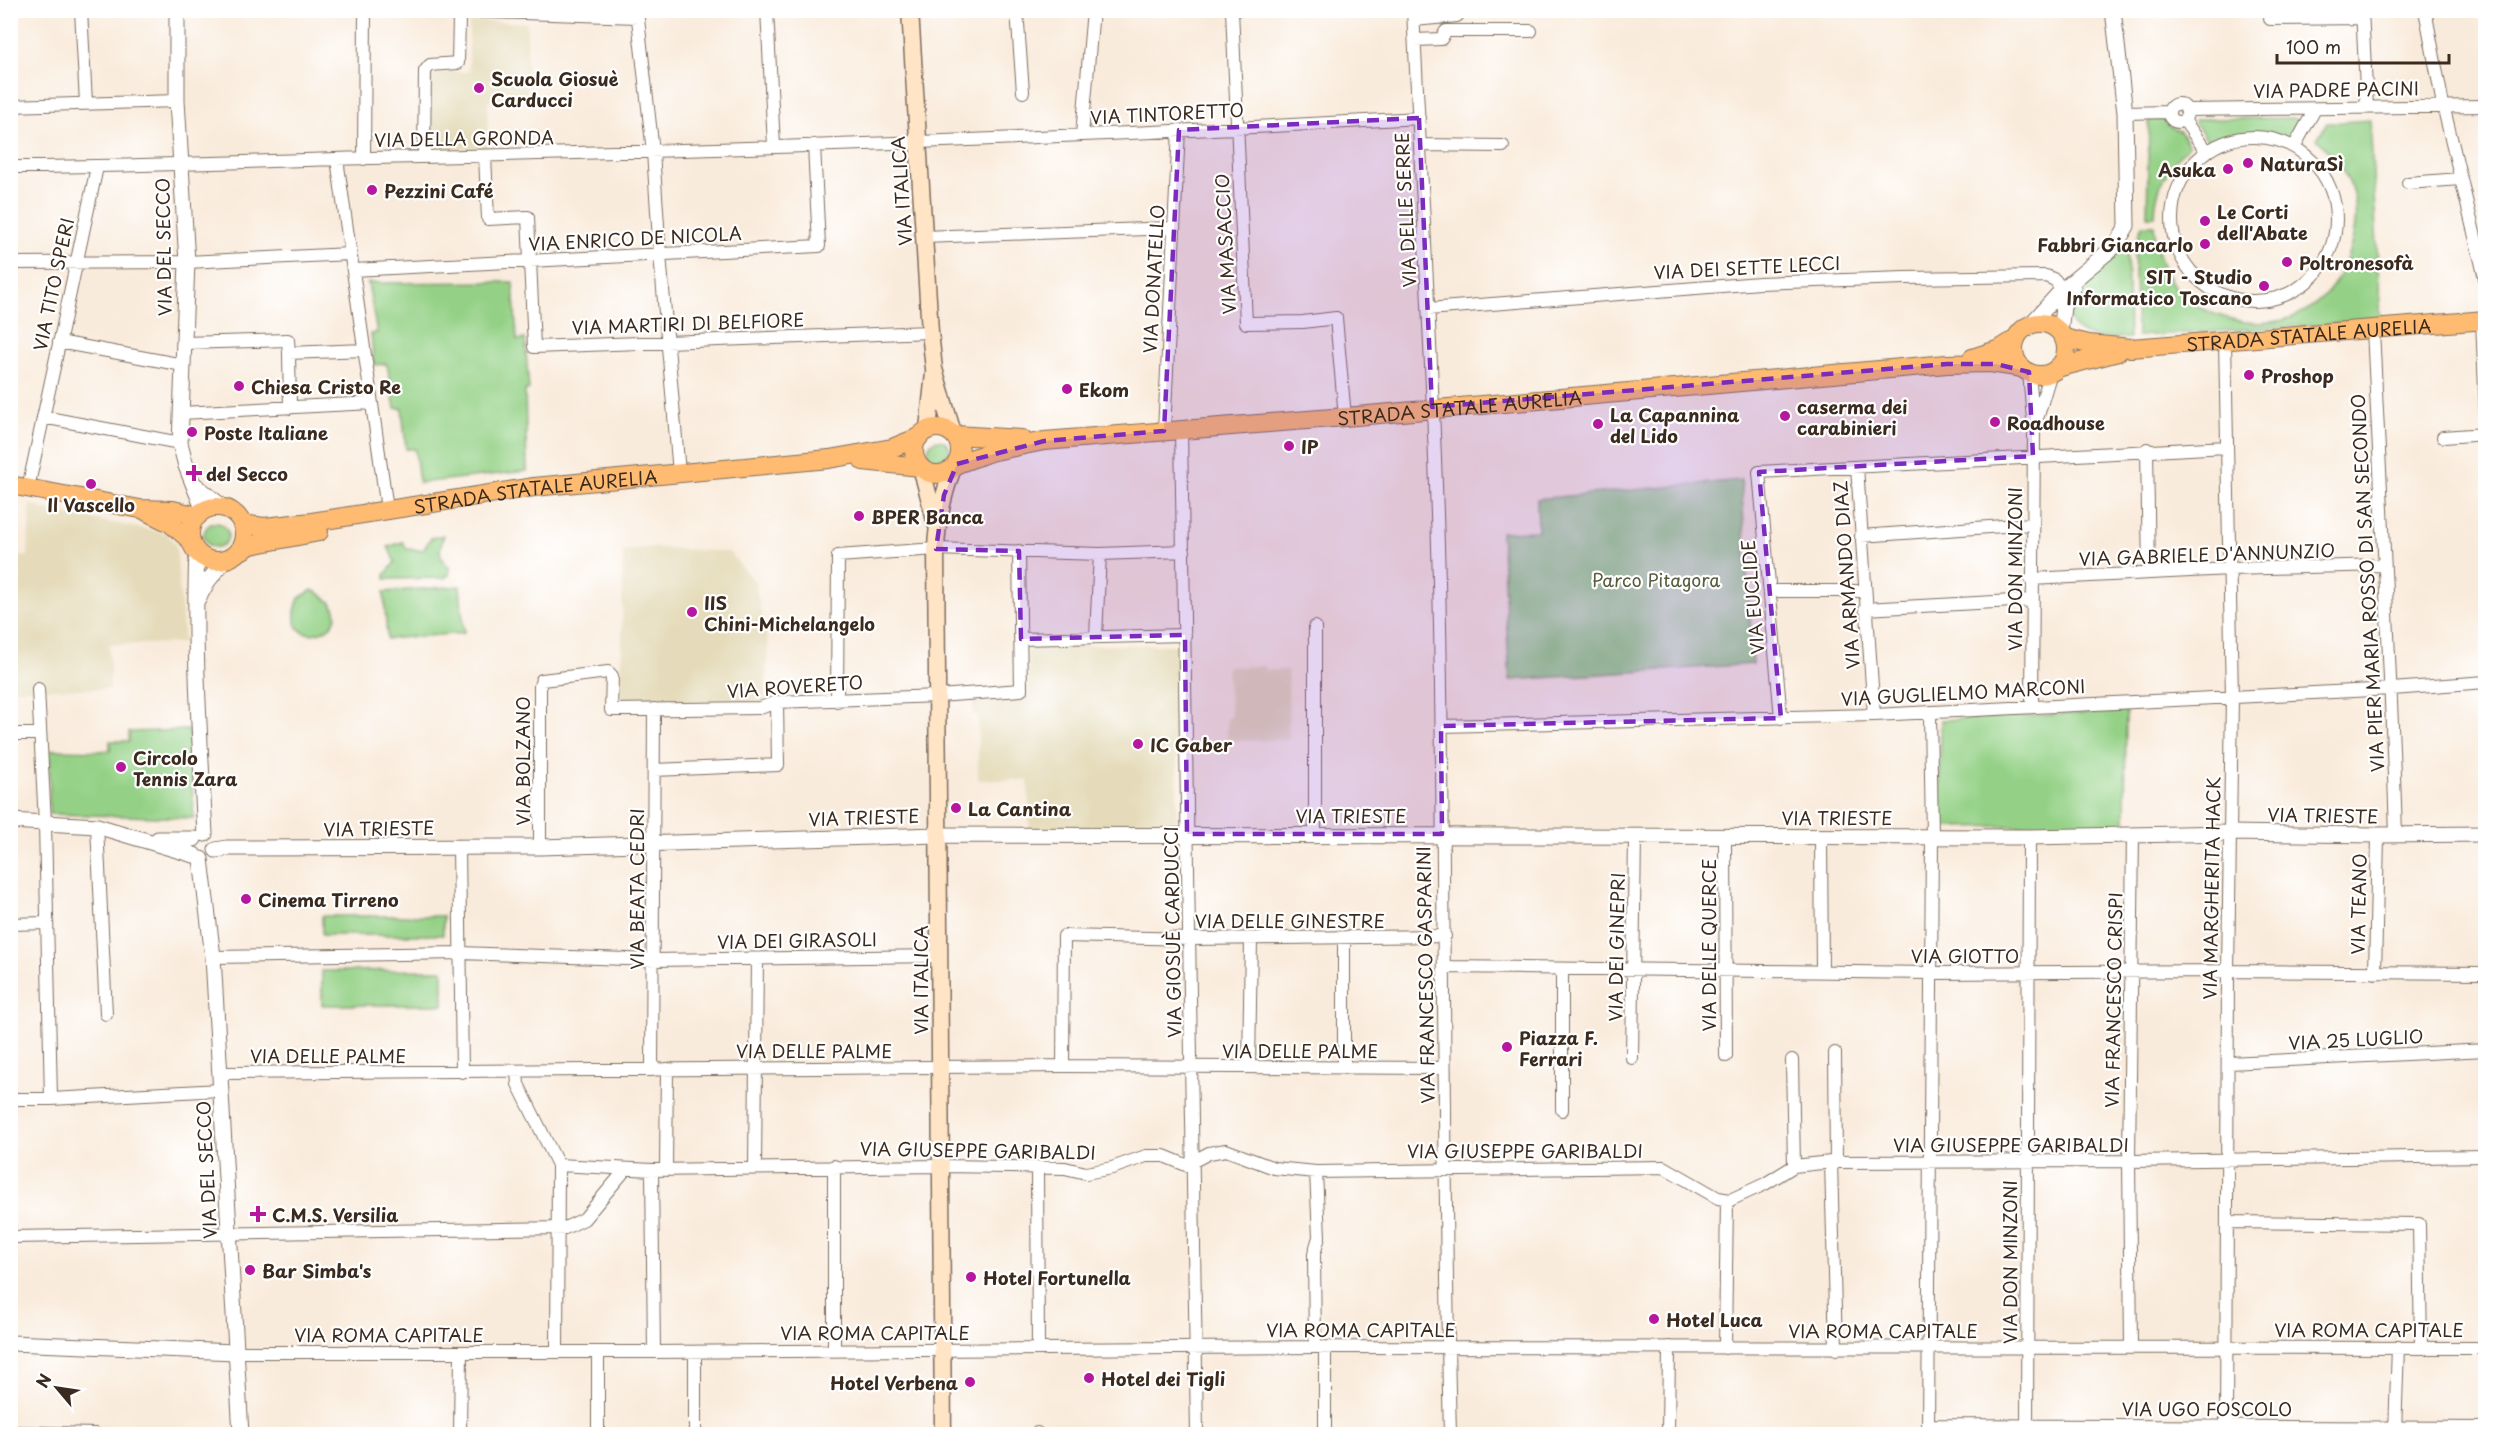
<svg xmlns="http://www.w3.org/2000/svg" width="2496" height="1445" font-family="'Playpen Sans',sans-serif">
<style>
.built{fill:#e5dbba}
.green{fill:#94d186;stroke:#687e52;stroke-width:1.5}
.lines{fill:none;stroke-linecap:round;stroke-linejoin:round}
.minor-casing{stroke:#7e6e60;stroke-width:14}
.tertiary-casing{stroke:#7e6e60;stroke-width:17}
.secondary-casing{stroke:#7e6e60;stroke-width:19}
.primary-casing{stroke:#7e6e60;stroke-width:20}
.minor{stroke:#fff;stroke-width:12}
.tertiary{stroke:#fff;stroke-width:15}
.secondary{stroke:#ffe4c6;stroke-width:16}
.primary{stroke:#febb71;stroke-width:18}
.marked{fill:#7b2cbf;fill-opacity:0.2;stroke:#7b2cbf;stroke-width:4.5;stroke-dasharray:12 8;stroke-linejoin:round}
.poi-dot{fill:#b5179e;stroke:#fff;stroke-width:2}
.labels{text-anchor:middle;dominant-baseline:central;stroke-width:4.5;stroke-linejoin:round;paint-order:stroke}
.poi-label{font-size:18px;font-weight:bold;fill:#3b2a1e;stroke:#fff;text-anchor:start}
.street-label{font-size:18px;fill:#3b2a1e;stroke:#fff}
.park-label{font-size:18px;fill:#565c3d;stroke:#fff}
</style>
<rect width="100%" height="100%" fill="#fff"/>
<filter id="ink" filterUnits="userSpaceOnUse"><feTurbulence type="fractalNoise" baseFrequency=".0167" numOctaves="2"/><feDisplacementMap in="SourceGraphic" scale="12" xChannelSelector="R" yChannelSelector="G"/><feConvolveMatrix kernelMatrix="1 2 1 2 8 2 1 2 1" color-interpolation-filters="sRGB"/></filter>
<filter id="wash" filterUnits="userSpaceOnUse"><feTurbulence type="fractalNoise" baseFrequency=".008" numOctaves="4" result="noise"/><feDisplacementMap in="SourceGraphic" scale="24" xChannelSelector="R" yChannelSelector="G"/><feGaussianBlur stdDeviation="1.35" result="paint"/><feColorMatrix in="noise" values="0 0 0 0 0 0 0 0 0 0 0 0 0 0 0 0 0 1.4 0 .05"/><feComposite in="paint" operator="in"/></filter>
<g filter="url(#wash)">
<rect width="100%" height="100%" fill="#f9ebdb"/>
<path class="built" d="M469 20 527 23V101H488L487 148 427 149 431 76 440 72H469Z
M30 504 52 512 167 533 176 545 184 643 109 645 110 689H11L10 557 28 556Z
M652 547 729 552 755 582 768 643 765 702 621 703 623 551Z
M1028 645H1177V828L1029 829 1028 780H978V715H973V697H1028Z
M1264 666 1265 670H1288L1289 740 1227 741V718L1231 717 1227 667Z"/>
<path class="green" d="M2294 118 2297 120 2290 140 2250 133 2236 134 2210 143 2194 122 2196 119Z
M2163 119 2166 125 2180 131 2189 146C2168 165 2155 187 2155 216H2147L2149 120Z
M2370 120 2381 321 2137 336 2134 249 2142 225H2154C2156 248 2161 270 2176 288 2190 304 2210 314 2231 319 2291 334 2336 303 2351 245 2364 198 2349 172 2317 139L2327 123Z
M2127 247 2129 338C2115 337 2094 340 2082 333 2041 312 2112 260 2127 247Z
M513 282 517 340 525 339 529 390H525L527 471 419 483 415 449H406L402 408H395L387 364 374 365 371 334 377 333 368 283Z
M928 451a11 11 0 1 1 22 0a11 11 0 1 1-22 0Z
M1741 480 1753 664 1510 680 1501 532 1538 531 1537 499Z
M204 535a12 12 0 1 1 24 0a12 12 0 1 1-24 0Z
M444 535C439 550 437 557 450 568L449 575 444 578 385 579V575L395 562 388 547 403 542 407 549 423 550 431 538Z
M460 586 464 633 387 639 384 592Z
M312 590C382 623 273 665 299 598Z
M2126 711 2125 825 1939 827 1941 720Z
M189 730 194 818 49 814 50 750 110 751V741H129V732Z
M322 916H443V935H322Z
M443 970V1005H322V971Z"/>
</g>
<g filter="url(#ink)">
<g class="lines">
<g class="minor-casing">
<path id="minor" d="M81 10 86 103
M637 10 653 152 660 255 679 473
M767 10 774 146
M1017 10 1023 92
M1232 10 1246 323 1303 322 1336 318 1345 417
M1413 10C1423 215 1436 420 1440 626 1445 895 1443 1165 1450 1434
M2362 10 2367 108
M2425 10 2443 105 2486 282
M2270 19 2362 18
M1414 20 1457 16V10
M1415 40 1441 39 1446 31H1531
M2169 113a9 9 0 1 1 18 0a9 9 0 1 1-18 0Z
M10 106 177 101
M2186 110 2486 106
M2125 113 2169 112
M2184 120 2206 151
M1082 135 1093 10
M2172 219a82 82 0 1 1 164 0a82 82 0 1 1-164 0Z
M1420 145 1503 146
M2294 147 2315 109
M485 156 488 219 528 217 534 347 930 332
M424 157 425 71 430 65 458 63 459 18 462 11 638 17
M337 159 387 509
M364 159 365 10
M10 167C131 167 251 161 371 158 721 151 1070 138 1419 118
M2408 183 2460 179
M923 237 1174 228
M10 263 187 262 350 254
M353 270 819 246 814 145
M1428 309 1760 283 1905 278 2046 276 2055 280 2062 290
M2482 320 2486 414
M2373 329C2381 498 2391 666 2396 835
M2225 341 2232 697 2228 971 2226 1434
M59 342 183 365
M184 343 288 340 289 353 364 350
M289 353 290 408
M2029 372 2034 431 2032 706
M181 413 372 403
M43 417 180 443
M2036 422 2051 372
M1181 429C1187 764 1193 1099 1197 1434
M1164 431 1179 130
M2443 437 2486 434
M2147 449 2149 573
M1857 467 1874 715
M30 479 97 167
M1861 536 2032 524
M2031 579 2230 569 2383 565
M1770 591H1865
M1865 609 2032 600
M1315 627V835
M1096 636 1100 554
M1021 639 1185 635
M38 689 45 823 51 1099
M837 701 838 556 936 549 1100 554 1184 551
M1781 718 1759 472 2227 447
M1441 726 1874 715 2392 689 2486 682
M10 734H40
M654 770 778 765 777 702
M97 826 106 1014
M1725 835 1726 1056
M1821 837 1822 971
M459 847 462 1072
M540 847V686L542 680 608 672 612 676 611 710 760 708 777 702 938 696 1021 690 1019 551
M10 924 47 923
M1344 938V1068
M213 957 460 953 654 960 940 956
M1445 967 1932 973 2228 971 2486 973
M2375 973 2378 835
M1835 1053 1836 1162
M1632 1058 1635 836
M1792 1060 1794 1166
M2229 1063 2486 1050
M1063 1066 1064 936 1191 939 1445 936
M1249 1067 1251 939
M652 1070 654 709
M517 1072 518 1084 558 1165 557 1351
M220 1073 1063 1066 1444 1068
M10 1099H51L221 1090
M1562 1110V969
M1831 1162 1836 1349
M558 1165 652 1170 941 1166 1065 1168 1086 1173 1112 1168 1146 1156H1164L1186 1165 1209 1153 1226 1150 1274 1168 1316 1172 1664 1167 1718 1198 1730 1200 1765 1184 1794 1166 1831 1162 2129 1161 2486 1156
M834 1166V1351
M755 1167 757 959
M1037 1167 1038 1349
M666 1168 667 1069
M652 1170 654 1352
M2227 1222 2419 1224 2421 1347
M10 1237 565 1228 584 1219 626 1169
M2131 1346 2129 1161 2133 834
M1315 1347 1314 1254 1319 1237 1316 1172
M1325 1347V1434
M1725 1348 1727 1200
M236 1352H654L1315 1347 2486 1348
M1928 1425 2486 1428
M10 1432 95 1434
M2395 1432 2398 1347
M460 1434 461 1352
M598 1434V1352
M695 1434V1352
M1037 1434V1433
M1668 1434 1669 1347
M1928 1434 1932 836 1930 713
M2027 1434 2029 837"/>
</g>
<g class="tertiary-casing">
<path id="tertiary" d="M177 10V101L187 262 180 443 186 466 204 511
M2031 324 2062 290 2115 246 2127 226 2125 113 2113 10
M2060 332 2063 307 2073 287
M193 483 225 509
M197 552C193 647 200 740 205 834
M196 602 208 581 225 560
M10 821 97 826 194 855
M158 839H194
M216 850 227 848 540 847 938 835 2029 837 2229 833 2378 835 2486 834
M201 859 213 957 241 1434
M10 1343 236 1352"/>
</g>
<g class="secondary-casing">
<path id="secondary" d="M910 10 930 332 934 369 953 433
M928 429 934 373
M921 467 936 524
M943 1434 936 549C937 520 943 495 953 468"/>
</g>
<g class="primary-casing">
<g id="primary">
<circle cx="2040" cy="349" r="26"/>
<path id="s1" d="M2064 338 2089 344 2131 348 2486 320"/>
<path d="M1972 358 2000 349 2016 339"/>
<path d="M2057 368 2118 352"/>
<circle cx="937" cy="451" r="23"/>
<path d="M955 435 1022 439"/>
<path d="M863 461 920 467"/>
<path id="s2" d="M957 464 990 452 1044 441 1345 417 1947 364 1990 363 2023 368"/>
<path d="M10 485 140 509 173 510 198 516"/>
<circle cx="217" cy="534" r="27"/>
<path d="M147 512 170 523 191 541"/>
<path id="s3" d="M242 524 264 527 312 522 534 487 829 459 892 448 919 437"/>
<path d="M237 553 251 545 319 532"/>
</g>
</g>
<use href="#minor" class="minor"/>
<use href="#tertiary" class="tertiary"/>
<use href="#secondary" class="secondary"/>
<use href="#primary" class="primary"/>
</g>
</g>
<path class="marked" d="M1419 118 1432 407 1947 364H1996L2029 372 2033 456 1759 472 1781 718 1441 726 1442 834H1187L1185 635 1021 639 1019 551 936 549 944 495 957 464 1044 441 1164 431 1179 130Z"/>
<g class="poi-dot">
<circle cx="479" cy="88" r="6"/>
<circle cx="2248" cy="163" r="6"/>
<circle cx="2228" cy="169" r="6"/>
<circle cx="372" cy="190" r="6"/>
<circle cx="2205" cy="221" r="6"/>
<circle cx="2205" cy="244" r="6"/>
<circle cx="2287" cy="262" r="6"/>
<circle cx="2264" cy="286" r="6"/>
<circle cx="2249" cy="375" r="6"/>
<circle cx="239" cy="386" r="6"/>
<circle cx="1067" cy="389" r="6"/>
<circle cx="1785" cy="416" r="6"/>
<circle cx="1995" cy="422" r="6"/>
<circle cx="1598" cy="424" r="6"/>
<circle cx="192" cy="432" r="6"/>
<circle cx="1289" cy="446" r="6"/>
<path d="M191 464h6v6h6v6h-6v6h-6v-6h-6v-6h6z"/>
<circle cx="91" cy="484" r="6"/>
<circle cx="859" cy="516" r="6"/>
<circle cx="692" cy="612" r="6"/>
<circle cx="1138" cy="744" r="6"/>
<circle cx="121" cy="767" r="6"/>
<circle cx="956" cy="808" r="6"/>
<circle cx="246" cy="899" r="6"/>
<circle cx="1507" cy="1047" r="6"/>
<path d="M255 1205h6v6h6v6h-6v6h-6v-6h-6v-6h6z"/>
<circle cx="250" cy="1270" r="6"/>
<circle cx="971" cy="1277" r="6"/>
<circle cx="1654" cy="1319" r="6"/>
<circle cx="1089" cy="1378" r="6"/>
<circle cx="970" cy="1382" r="6"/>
</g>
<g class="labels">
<g class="poi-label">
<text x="491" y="78">Scuola Giosuè<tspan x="491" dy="21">Carducci</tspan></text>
<text x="2260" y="163">NaturaSì</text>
<text x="2216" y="169" text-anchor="end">Asuka</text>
<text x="384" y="190">Pezzini Café</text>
<text x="2217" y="211">Le Corti<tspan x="2217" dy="21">dell'Abate</tspan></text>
<text x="2193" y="244" text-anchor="end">Fabbri Giancarlo</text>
<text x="2299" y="262">Poltronesofà</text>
<text x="2252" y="276" text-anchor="end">SIT - Studio<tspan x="2252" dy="21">Informatico Toscano</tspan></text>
<text x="2261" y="375">Proshop</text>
<text x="251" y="386">Chiesa Cristo Re</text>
<text x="1079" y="389">Ekom</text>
<text x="1797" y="406">caserma dei<tspan x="1797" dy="21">carabinieri</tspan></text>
<text x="1610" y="414">La Capannina<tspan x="1610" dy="21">del Lido</tspan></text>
<text x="2007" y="422">Roadhouse</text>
<text x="204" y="432">Poste Italiane</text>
<text x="1301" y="446">IP</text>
<text x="206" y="473">del Secco</text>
<text x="91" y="504" text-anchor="middle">Il Vascello</text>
<text x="871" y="516">BPER Banca</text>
<text x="704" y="602">IIS<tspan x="704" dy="21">Chini-Michelangelo</tspan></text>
<text x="1150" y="744">IC Gaber</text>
<text x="133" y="757">Circolo<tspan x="133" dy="21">Tennis Zara</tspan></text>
<text x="968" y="808">La Cantina</text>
<text x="258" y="899">Cinema Tirreno</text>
<text x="1519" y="1037">Piazza F.<tspan x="1519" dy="21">Ferrari</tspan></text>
<text x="272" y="1214">C.M.S. Versilia</text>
<text x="262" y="1270">Bar Simba's</text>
<text x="983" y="1277">Hotel Fortunella</text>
<text x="1666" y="1319">Hotel Luca</text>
<text x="1101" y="1378">Hotel dei Tigli</text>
<text x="958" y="1382" text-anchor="end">Hotel Verbena</text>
</g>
<g class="street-label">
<text transform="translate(2336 89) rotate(-1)">VIA PADRE PACINI</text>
<text transform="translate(1167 113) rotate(-3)">VIA TINTORETTO</text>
<text transform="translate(464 138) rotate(-1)">VIA DELLA GRONDA</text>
<text transform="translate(901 191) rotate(-94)">VIA ITALICA</text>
<text transform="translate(1405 210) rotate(-93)">VIA DELLE SERRE</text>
<text transform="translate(635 238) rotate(-3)">VIA ENRICO DE NICOLA</text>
<text transform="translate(1225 244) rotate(-93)">VIA MASACCIO</text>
<text transform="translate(163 247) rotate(-91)">VIA DEL SECCO</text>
<text transform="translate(1747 267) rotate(-3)">VIA DEI SETTE LECCI</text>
<text transform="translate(1153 279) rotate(-87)">VIA DONATELLO</text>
<text transform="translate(53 284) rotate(-78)">VIA TITO SPERI</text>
<text transform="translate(688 323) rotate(-2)">VIA MARTIRI DI BELFIORE</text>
<text stroke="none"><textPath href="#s1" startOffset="246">STRADA STATALE AURELIA</textPath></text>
<text stroke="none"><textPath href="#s2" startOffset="507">STRADA STATALE AURELIA</textPath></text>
<text stroke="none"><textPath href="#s3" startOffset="296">STRADA STATALE AURELIA</textPath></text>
<text transform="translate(2207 554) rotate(-2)">VIA GABRIELE D'ANNUNZIO</text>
<text transform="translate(2014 569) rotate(-90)">VIA DON MINZONI</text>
<text transform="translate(1846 575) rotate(-94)">VIA ARMANDO DIAZ</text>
<text transform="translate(2367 583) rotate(-93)">VIA PIER MARIA ROSSO DI SAN SECONDO</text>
<text transform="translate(1752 597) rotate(-95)">VIA EUCLIDE</text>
<text transform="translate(795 686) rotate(-4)">VIA ROVERETO</text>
<text transform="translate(1963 692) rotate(-3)">VIA GUGLIELMO MARCONI</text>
<text transform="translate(522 761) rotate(-90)">VIA BOLZANO</text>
<text x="1351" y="815">VIA TRIESTE</text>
<text transform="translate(2323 815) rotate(1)">VIA TRIESTE</text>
<text transform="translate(864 817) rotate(-2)">VIA TRIESTE</text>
<text x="1837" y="817">VIA TRIESTE</text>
<text transform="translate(379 828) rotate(-1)">VIA TRIESTE</text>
<text transform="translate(2211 888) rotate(-89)">VIA MARGHERITA HACK</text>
<text transform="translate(636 889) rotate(-90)">VIA BEATA CEDRI</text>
<text transform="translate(2358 904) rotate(-89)">VIA TEANO</text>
<text x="1290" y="920">VIA DELLE GINESTRE</text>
<text transform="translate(1172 932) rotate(-91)">VIA GIOSUÈ CARDUCCI</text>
<text transform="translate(797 940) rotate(-1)">VIA DEI GIRASOLI</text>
<text transform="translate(1708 945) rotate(-90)">VIA DELLE QUERCE</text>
<text transform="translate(1616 947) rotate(-89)">VIA DEI GINEPRI</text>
<text x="1965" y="955">VIA GIOTTO</text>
<text transform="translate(1425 975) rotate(-91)">VIA FRANCESCO GASPARINI</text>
<text transform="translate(920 980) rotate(-90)">VIA ITALICA</text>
<text transform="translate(2113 1000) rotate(-89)">VIA FRANCESCO CRISPI</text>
<text transform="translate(2356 1039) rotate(-3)">VIA 25 LUGLIO</text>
<text x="814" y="1050">VIA DELLE PALME</text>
<text x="1300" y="1050">VIA DELLE PALME</text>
<text x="328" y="1055">VIA DELLE PALME</text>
<text x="2011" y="1144">VIA GIUSEPPE GARIBALDI</text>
<text transform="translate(978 1150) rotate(1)">VIA GIUSEPPE GARIBALDI</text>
<text x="1525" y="1150">VIA GIUSEPPE GARIBALDI</text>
<text transform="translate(206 1170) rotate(-93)">VIA DEL SECCO</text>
<text transform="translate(2009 1262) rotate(-90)">VIA DON MINZONI</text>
<text x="1361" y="1329">VIA ROMA CAPITALE</text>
<text x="2369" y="1329">VIA ROMA CAPITALE</text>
<text x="1883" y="1330">VIA ROMA CAPITALE</text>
<text x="875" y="1332">VIA ROMA CAPITALE</text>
<text x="389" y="1334">VIA ROMA CAPITALE</text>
<text x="2207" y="1408">VIA UGO FOSCOLO</text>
</g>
<g class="park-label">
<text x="1656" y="579">Parco Pitagora</text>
</g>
</g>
<rect width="2496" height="1445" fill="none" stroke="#fff" stroke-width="36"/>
<g transform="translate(57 1388) rotate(299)" stroke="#ffffff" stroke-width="4.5" paint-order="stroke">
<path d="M0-4.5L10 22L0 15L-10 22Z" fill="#3b2a1e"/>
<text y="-9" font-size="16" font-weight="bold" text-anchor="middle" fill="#3b2a1e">N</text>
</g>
<path d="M2277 54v9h172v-9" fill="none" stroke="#3b2a1e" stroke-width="3"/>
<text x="2286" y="54" font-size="18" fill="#3b2a1e" stroke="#ffffff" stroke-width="4.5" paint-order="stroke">100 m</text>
</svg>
